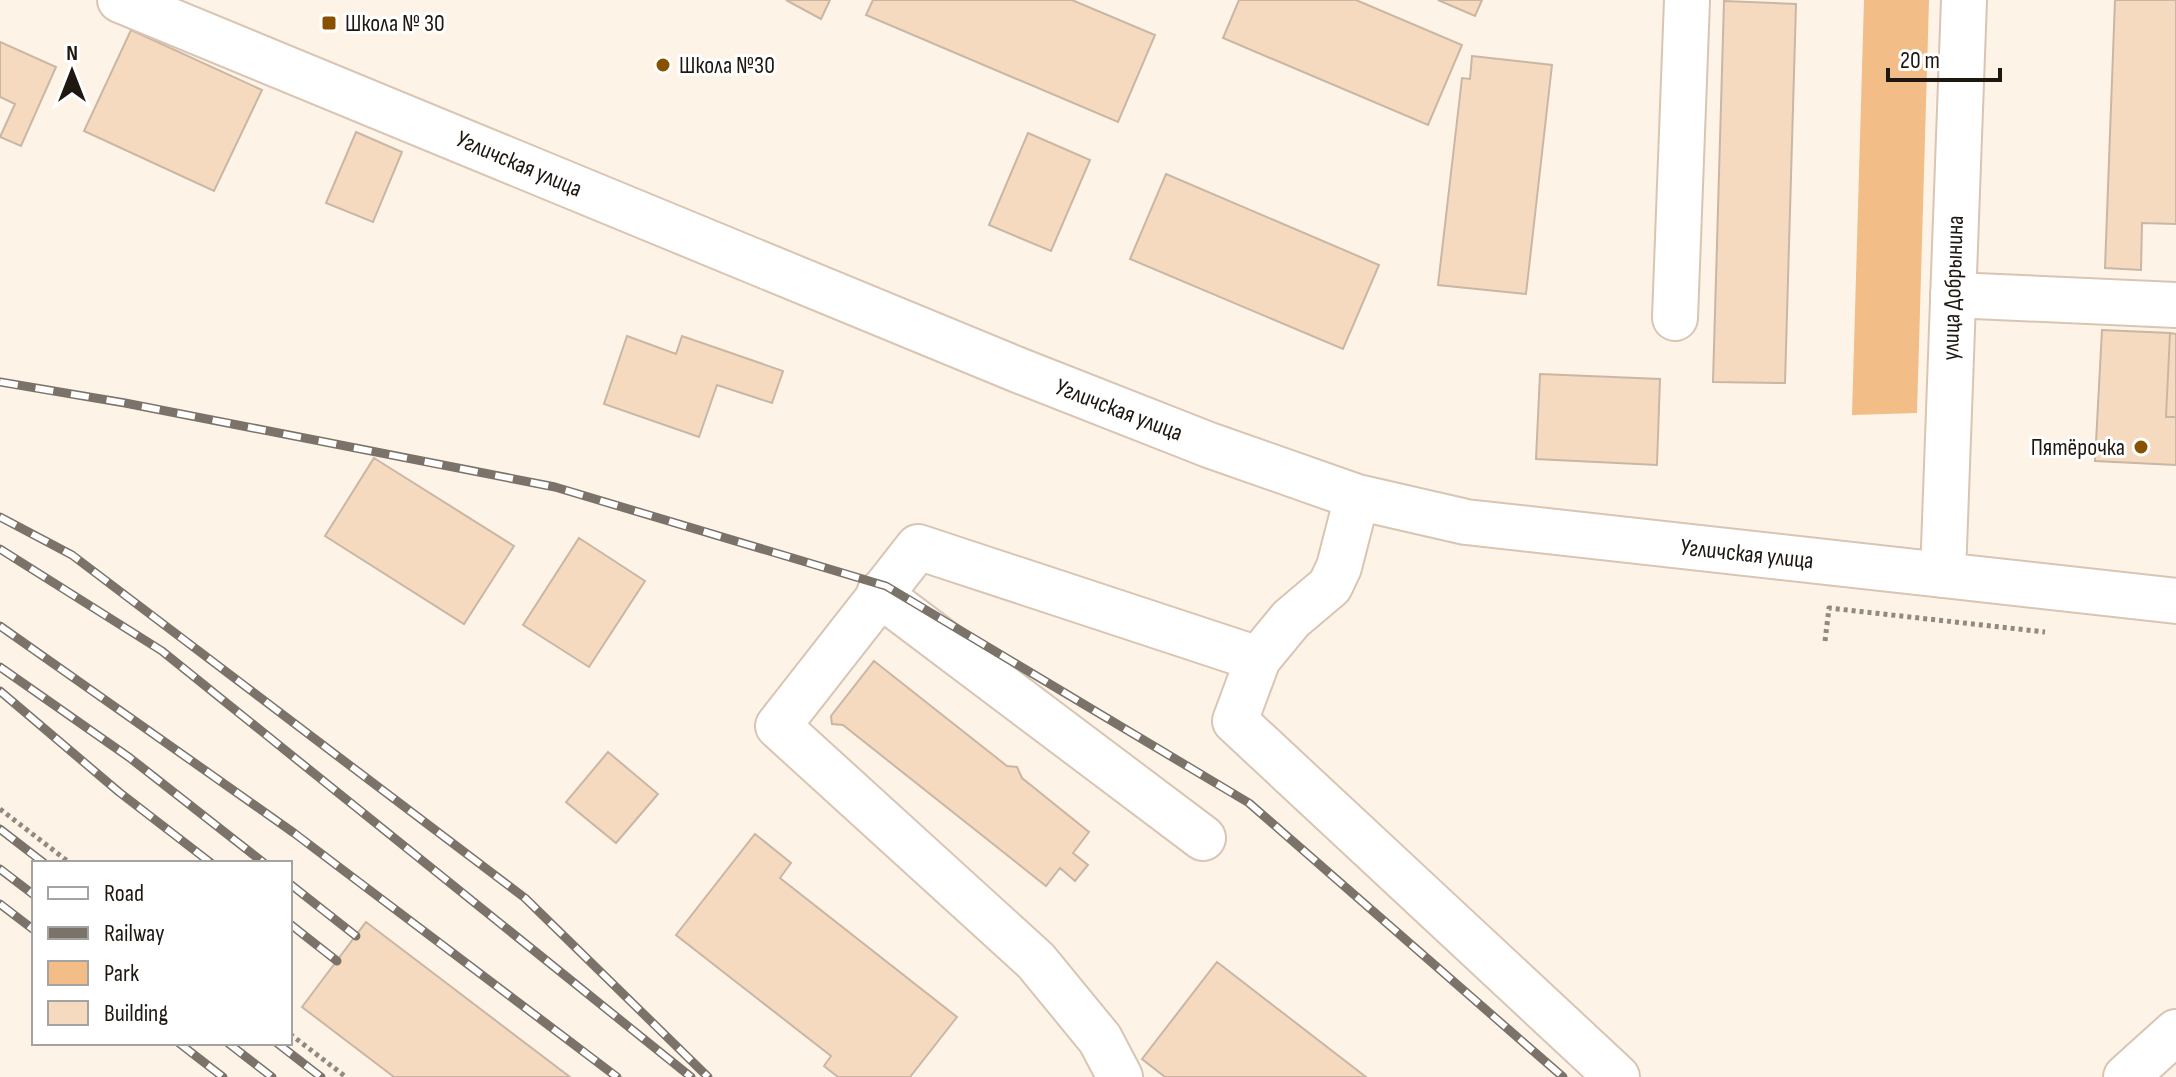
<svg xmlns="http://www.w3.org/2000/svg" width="2176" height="1077" font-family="'Sofia Sans Condensed',sans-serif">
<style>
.green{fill:#f2bd86}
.building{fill:#f5dabf;stroke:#c9b7a4;stroke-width:2}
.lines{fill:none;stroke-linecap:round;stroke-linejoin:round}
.minor-casing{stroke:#d8c5b3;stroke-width:48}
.major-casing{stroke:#d8c5b3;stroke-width:48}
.path{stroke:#928980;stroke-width:5;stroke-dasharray:4 4;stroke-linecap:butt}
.minor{stroke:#fff;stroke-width:44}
.major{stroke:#fff;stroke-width:44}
.rail-casing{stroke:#7b736a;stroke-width:9}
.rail{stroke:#fff;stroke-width:6;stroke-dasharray:18;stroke-linecap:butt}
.poi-dot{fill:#875100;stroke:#fff;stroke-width:3}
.labels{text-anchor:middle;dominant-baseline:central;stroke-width:6;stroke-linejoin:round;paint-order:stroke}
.poi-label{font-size:24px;fill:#1f1811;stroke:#fff;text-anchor:start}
.street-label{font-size:24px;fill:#1f1811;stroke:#fff}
</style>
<rect width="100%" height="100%" fill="#fef3e7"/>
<path class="green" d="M1864 0H1929L1917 413 1852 415Z"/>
<path class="building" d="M786 0H830L821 19Z
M873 0H1072L1155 35 1118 122 866 15Z
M1239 0H1356L1462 45 1428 125 1223 38Z
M1438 0H1482L1475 16Z
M2115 0H2176V224L2142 223 2141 270 2105 268Z
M1724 1 1796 4 1785 383 1713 382Z
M131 30 262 90 214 191 84 131Z
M0 42 56 67 21 146 0 137 15 104 0 97Z
M1472 56 1552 65 1526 294 1438 285 1462 78 1470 79Z
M356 132 402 152 373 222 326 203Z
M1028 133 1090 160 1051 251 989 225Z
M1166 174 1379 265 1343 349 1130 259Z
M2102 330 2170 333 2166 417H2176V465L2095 461Z
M2170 333 2176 334V417H2166Z
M627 336 676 354 682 336 783 371 772 403 717 385 699 437 604 404Z
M1540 374 1660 379 1657 465 1536 459Z
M374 458 514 546 464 624 325 536Z
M579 538 645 581 589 667 523 625Z
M874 661 1007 766 1017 767 1022 778 1089 832 1073 853 1088 865 1075 881 1060 868 1046 886 843 725 832 724 831 716Z
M608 752 658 794 616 843 566 802Z
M755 834 791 863 780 878 957 1017 910 1077H838L824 1066 831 1056 676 935Z
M366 922 570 1077H394L302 1007Z
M1217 962 1366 1077H1165L1142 1059Z"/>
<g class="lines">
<g class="minor-casing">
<path id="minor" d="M120 0 1018 370 1209 445 1357 497 1466 522 1943 575
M1953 295 2176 305
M1675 318 1687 0
M1357 497 1339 567 1330 586 1291 619 1258 659 1235 721 1617 1077
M879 594 1203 838
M1120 1077 1100 1039 1036 961 778 726 918 547 1258 659
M2126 1077 2176 1032"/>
</g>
<g class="major-casing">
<path id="major" d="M1964 0 1943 575 2176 601"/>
</g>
<path class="path" d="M1825 641 1829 608 2045 632
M0 809 70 863
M290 1034 346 1077"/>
<use href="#minor" class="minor"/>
<use href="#major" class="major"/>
<g class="rail-casing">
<path id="rail" d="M0 382 125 403 555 487 886 586 1249 803 1563 1077
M0 517 72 555 525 898 708 1077
M0 549 162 651 691 1077
M0 626 294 833 617 1077
M0 667 130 758 264 863
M0 691 119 792 211 863
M0 829 44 863
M0 869 34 895
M290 884 356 936
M0 904 34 930
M290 924 337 961
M179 1043 223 1077
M228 1043 272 1077
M277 1043 321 1077"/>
</g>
<use href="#rail" class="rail"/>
</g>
<g class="poi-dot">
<rect x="321" y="15" width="16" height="16" rx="4"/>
<circle cx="663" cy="65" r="8"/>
<circle cx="2141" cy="447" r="8"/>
</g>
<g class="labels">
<g class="poi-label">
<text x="345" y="23">Школа № 30</text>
<text x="679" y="65">Школа №30</text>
<text x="2125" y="447" text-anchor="end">Пятёрочка</text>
</g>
<g class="street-label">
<text transform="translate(519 164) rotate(23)">Угличская улица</text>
<text transform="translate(1953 288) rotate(-88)">улица Добрынина</text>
<text transform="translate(1119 410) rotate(21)">Угличская улица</text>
<text transform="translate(1747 554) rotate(6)">Угличская улица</text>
</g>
</g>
<rect x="32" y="861" width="260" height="184" fill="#ffffff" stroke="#a5a3a0" stroke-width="2"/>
<rect x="48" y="887" width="40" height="12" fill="#ffffff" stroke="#a5a3a0" stroke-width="2"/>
<text x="104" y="901" font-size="24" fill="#1f1811">Road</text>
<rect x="48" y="927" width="40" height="12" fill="#7b736a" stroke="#a5a3a0" stroke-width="2"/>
<text x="104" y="941" font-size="24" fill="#1f1811">Railway</text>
<rect x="48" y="961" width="40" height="24" fill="#f2bd86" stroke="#a5a3a0" stroke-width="2"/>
<text x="104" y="981" font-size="24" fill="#1f1811">Park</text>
<rect x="48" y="1001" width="40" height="24" fill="#f5dabf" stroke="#a5a3a0" stroke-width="2"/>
<text x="104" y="1021" font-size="24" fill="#1f1811">Building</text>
<g transform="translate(72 72)" stroke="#ffffff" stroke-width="6" paint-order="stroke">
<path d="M0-6L14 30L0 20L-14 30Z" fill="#1f1811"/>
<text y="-12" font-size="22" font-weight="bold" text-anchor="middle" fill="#1f1811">N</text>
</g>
<path d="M1888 68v12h112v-12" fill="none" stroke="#1f1811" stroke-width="4"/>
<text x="1900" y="68" font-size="24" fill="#1f1811" stroke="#ffffff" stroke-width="6" paint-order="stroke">20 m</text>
</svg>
